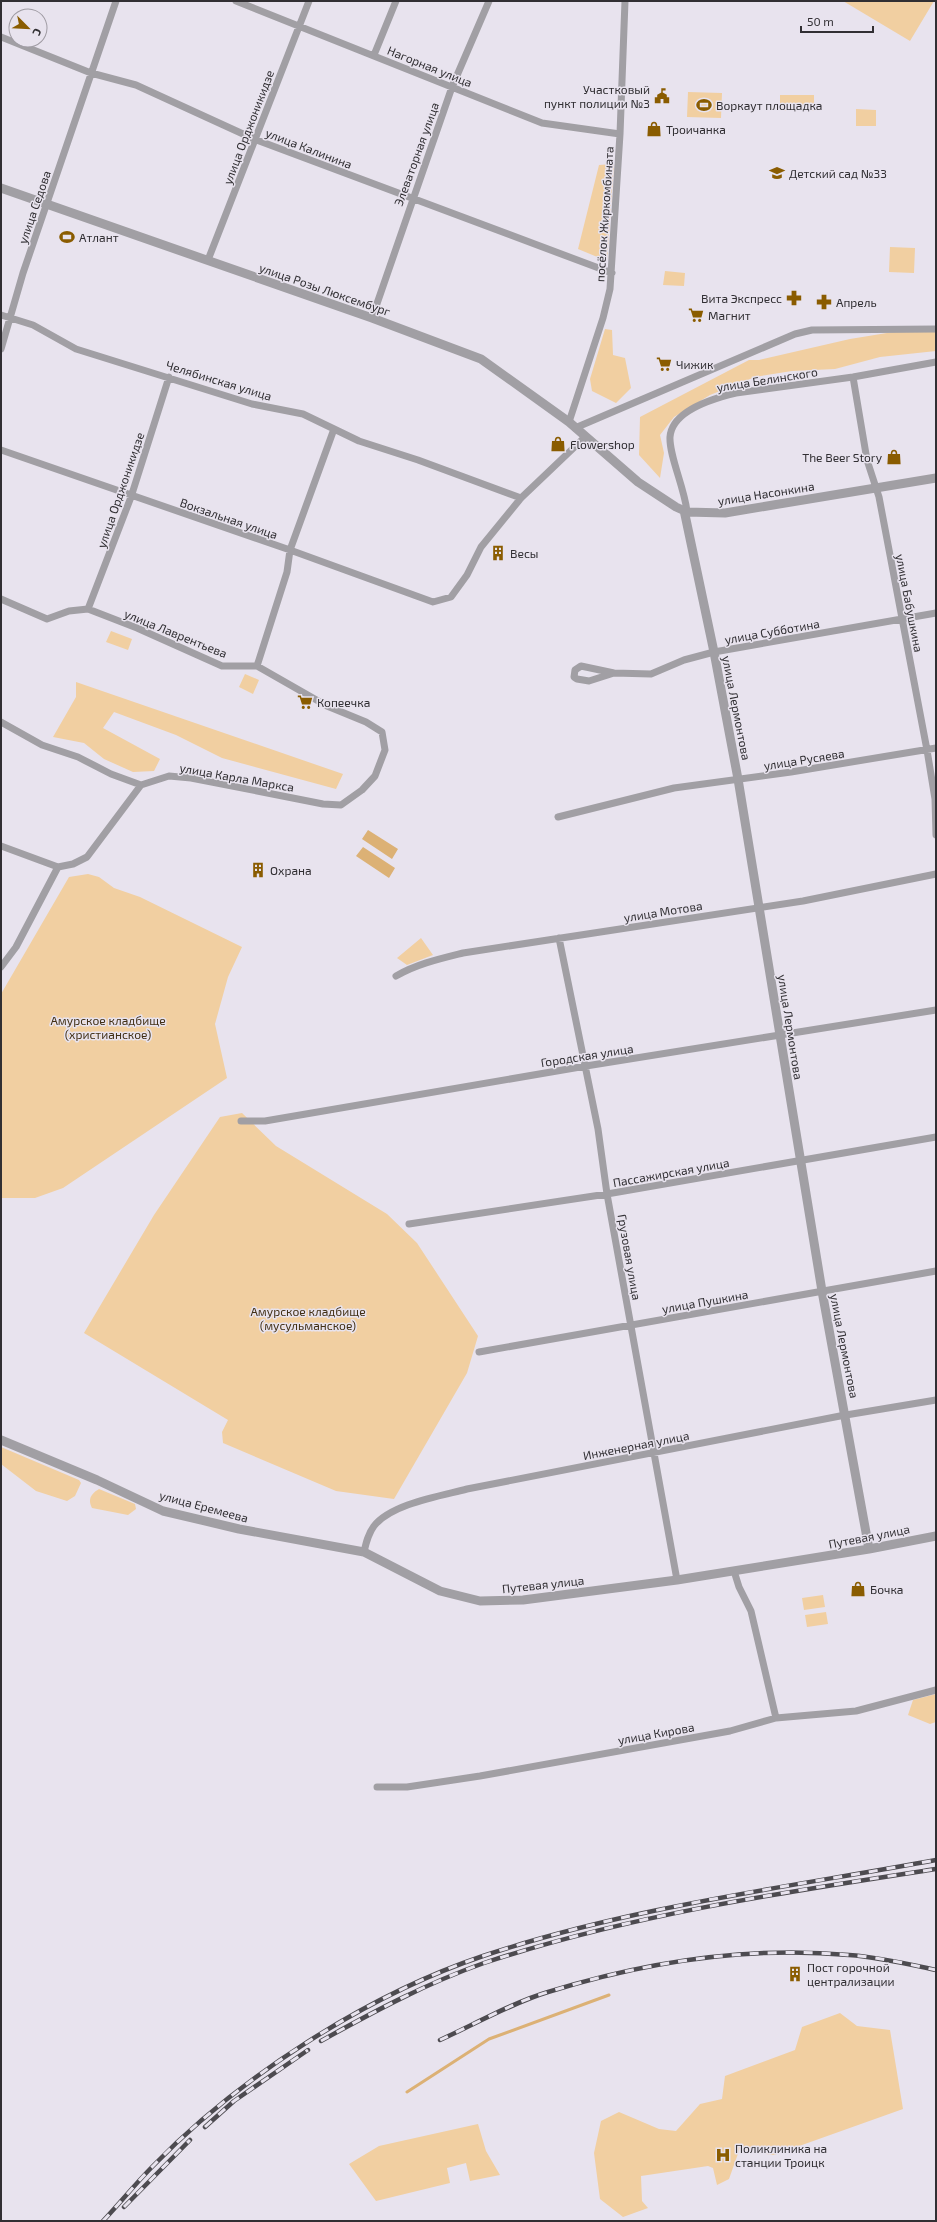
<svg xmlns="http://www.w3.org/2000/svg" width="937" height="2222" font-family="'Exo 2',sans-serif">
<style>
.green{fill:#f1cfa1}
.water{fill:#dcb175}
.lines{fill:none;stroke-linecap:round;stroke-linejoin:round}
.stream{stroke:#dcb175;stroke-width:3}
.minor{stroke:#a19fa4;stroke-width:7}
.tertiary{stroke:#a19fa4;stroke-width:9}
.rail-casing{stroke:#4d4b50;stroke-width:4.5}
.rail{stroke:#e8e3ee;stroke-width:3;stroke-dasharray:9;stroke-linecap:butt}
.labels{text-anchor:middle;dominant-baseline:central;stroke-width:3;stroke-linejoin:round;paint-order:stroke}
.street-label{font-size:12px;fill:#312f33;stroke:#e8e3ee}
.poi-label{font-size:12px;fill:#312f33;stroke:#e8e3ee;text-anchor:start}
.park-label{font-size:12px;fill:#423015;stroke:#e8e3ee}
</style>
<rect width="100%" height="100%" fill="#e8e3ee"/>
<path class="green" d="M843 1H934L910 41Z
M688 92 722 93 721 118 687 117Z
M780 95H814V111H780Z
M856 109 876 110V126H856Z
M614 164 607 261 578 249 599 165Z
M890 247 915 248 914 273 889 272Z
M665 271 685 273 684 286 663 285Z
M605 329 612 330 613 355 625 358 631 388 616 403 592 391 590 379Z
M936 331V351L880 357 835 369 792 371 755 377 710 395 674 417 660 435 664 453 660 478 639 455 640 417 749 360H759L850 339 893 332Z
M111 631 132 639 128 650 106 642Z
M245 674 259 680 253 694 239 687Z
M76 682 343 774 336 789 222 758 176 735 114 712 103 728 160 759 154 771 133 772 104 759 84 743 53 737 76 697Z
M88 874 99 877 114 888 140 897 242 947 228 977 215 1024 227 1078 63 1188 35 1198H1V994L69 877Z
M421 938 433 955 407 965 397 958Z
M242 1113 276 1146 387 1214 417 1243 478 1336 467 1373 394 1499 336 1491 223 1443 222 1432 228 1420 84 1333 154 1215 220 1117Z
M1 1447 79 1480 81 1483 75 1496 67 1501 36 1491 1 1464Z
M99 1489 135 1504 136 1509 128 1515 92 1508C87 1499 92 1493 99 1489Z
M823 1595 825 1607 804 1610 802 1598Z
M826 1612 828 1624 807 1627 805 1615Z
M936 1694V1722L930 1724 908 1715 913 1700Z
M840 2013 857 2026 890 2030 903 2109 774 2155 748 2152 740 2148 729 2179 717 2185 713 2168 708 2166 641 2176 642 2201 648 2208 623 2217 600 2199 594 2153 601 2121 619 2112 659 2129 676 2131 700 2104 722 2099 725 2076 795 2050 802 2027Z
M478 2124 486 2151 500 2175 470 2181 466 2163 447 2168 450 2183 376 2201 349 2164 379 2146Z"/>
<path class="water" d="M368 830 398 849 392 859 362 839Z
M363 847 395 868 389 878 356 856Z"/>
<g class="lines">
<path class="stream" d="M407 2092 489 2039 609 1995"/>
<path class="minor" d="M236 1 542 123 620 134
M1 37 91 73 136 85 254 139 612 273
M374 55 396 1
M208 260 309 1
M1 315 33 325 76 349 252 404 303 414 359 441 418 460 521 498
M372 318 452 87 489 1
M1 349 23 273 116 1
M853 377 867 460 879 497 927 750 935 799 936 835
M569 422 603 318 610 289 620 134 625 1
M575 428 795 334 812 330 936 329
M1 450 290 550 433 602 451 597 467 575 481 547 521 498 585 437
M687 512C685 489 669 456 670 437 672 410 715 398 736 393L853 377 936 362
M1 599 47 619 69 611 88 609 137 628 222 666H257L327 706 366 722 382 732 385 750 375 776 362 790 341 805 323 804 191 778 169 776 141 785 111 774 78 757 42 745 1 722
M88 609 131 497 169 377
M257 666 287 572 290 550 334 429
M614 673 589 681 577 679 574 677 575 670 581 666 614 673 651 674 684 660 714 652 936 613
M558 817 674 788 791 772 936 748
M1 846 58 867
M559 938 598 1129 607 1194 677 1580
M1 967 16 947 58 867 73 864 87 857 141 785
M396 976C417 964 439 959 463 953L803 901 936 874
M241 1121H265L586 1066 936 1010
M409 1224 607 1194 936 1137
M479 1352 936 1271
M364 1552C366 1543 368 1534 374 1526 391 1504 440 1496 467 1489L840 1416 936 1400
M734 1571 739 1587 751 1611 776 1718
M377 1787H407L480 1776 730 1731 776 1718 856 1711 936 1690"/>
<path class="tertiary" d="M1 188 372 318 481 359 569 422 638 482 676 507 687 512 725 513 936 478
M684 510 714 652 738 779 822 1291 869 1549
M1 1440 97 1480 163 1511 239 1529 364 1552 440 1591 480 1601 523 1600 677 1580 869 1549 936 1536"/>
<g class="rail-casing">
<path id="rail" d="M440 2040C473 2025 514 2002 548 1992 645 1962 748 1946 849 1955 878 1957 908 1964 936 1970
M321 2041C373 2012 427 1983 484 1963 629 1915 785 1892 936 1869
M205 2127 234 2101 308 2050
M124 2207 190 2140
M103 2221C120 2203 136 2183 153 2166 238 2078 367 1995 483 1956 630 1907 784 1888 936 1860"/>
</g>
<use href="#rail" class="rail"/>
</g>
<defs>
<g id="civic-bare" transform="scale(1.2)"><path d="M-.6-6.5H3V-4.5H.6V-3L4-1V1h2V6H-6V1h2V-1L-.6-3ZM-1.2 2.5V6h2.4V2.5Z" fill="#8a5c00" stroke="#e8e3ee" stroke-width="2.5" paint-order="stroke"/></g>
<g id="stadium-bare" transform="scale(1.2)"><path d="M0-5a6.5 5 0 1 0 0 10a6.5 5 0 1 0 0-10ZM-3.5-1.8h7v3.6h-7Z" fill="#8a5c00" stroke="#e8e3ee" stroke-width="2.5" paint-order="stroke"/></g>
<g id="shop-bare" transform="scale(1.2)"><path d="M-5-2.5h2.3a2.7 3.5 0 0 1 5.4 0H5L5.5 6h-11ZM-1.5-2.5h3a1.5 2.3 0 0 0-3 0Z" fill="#8a5c00" stroke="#e8e3ee" stroke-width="2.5" paint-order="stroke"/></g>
<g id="school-bare" transform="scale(1.2)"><path d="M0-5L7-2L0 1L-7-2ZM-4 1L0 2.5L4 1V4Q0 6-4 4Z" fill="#8a5c00" stroke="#e8e3ee" stroke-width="2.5" paint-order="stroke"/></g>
<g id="pharmacy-bare" transform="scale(1.2)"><path d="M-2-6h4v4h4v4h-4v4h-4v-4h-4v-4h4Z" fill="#8a5c00" stroke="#e8e3ee" stroke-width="2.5" paint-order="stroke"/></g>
<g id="supermarket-bare" transform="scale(1.2)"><path d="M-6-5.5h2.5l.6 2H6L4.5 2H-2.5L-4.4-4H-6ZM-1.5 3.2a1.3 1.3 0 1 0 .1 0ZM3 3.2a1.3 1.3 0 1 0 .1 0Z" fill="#8a5c00" stroke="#e8e3ee" stroke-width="2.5" paint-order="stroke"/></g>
<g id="building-bare" transform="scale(1.2)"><path d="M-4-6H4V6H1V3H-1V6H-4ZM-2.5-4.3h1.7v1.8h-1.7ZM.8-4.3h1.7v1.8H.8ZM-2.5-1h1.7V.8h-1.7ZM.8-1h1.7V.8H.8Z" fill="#8a5c00" stroke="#e8e3ee" stroke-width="2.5" paint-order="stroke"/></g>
<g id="hospital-bare" transform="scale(1.2)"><path d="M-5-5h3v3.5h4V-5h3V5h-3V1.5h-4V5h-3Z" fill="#8a5c00" stroke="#e8e3ee" stroke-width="2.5" paint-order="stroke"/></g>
</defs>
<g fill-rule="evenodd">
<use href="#civic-bare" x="662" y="96"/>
<use href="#stadium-bare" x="704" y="105"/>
<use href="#shop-bare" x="654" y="129"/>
<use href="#school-bare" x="777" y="173"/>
<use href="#stadium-bare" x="67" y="237"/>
<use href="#pharmacy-bare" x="794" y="298"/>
<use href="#pharmacy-bare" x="824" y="302"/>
<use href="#supermarket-bare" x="696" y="315"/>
<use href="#supermarket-bare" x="664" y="364"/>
<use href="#shop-bare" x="558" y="444"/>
<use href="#shop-bare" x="894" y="457"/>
<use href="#building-bare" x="498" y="553"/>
<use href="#supermarket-bare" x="305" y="702"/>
<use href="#building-bare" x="258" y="870"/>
<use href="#shop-bare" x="858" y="1589"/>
<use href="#building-bare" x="795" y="1974"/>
<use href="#hospital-bare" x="723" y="2155"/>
</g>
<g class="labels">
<g class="street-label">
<text transform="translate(430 66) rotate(22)">Нагорная улица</text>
<text transform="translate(248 127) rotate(-69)">улица Орджоникидзе</text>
<text transform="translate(309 148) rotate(21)">улица Калинина</text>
<text transform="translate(416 154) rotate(-70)">Элеваторная улица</text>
<text transform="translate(34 207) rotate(-71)">улица Седова</text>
<text transform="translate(604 214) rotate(-86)">посёлок Жиркомбината</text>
<text transform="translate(325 289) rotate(19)">улица Розы Люксембург</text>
<text transform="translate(767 379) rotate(-9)">улица Белинского</text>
<text transform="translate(219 380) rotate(17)">Челябинская улица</text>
<text transform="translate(120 490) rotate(-71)">улица Орджоникидзе</text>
<text transform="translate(766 493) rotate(-9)">улица Насонкина</text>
<text transform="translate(229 518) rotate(19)">Вокзальная улица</text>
<text transform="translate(910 603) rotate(79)">улица Бабушкина</text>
<text transform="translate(772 631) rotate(-10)">улица Субботина</text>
<text transform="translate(176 633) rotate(22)">улица Лаврентьева</text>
<text transform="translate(737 708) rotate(79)">улица Лермонтова</text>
<text transform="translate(804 759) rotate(-9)">улица Русяева</text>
<text transform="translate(237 777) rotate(10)">улица Карла Маркса</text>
<text transform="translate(663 911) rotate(-9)">улица Мотова</text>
<text transform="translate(791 1027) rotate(81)">улица Лермонтова</text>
<text transform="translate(587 1055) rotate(-9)">Городская улица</text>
<text transform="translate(671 1172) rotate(-10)">Пассажирская улица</text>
<text transform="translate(630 1257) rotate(80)">Грузовая улица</text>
<text transform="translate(705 1301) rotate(-10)">улица Пушкина</text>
<text transform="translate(845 1346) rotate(79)">улица Лермонтова</text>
<text transform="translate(636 1445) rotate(-11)">Инженерная улица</text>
<text transform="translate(204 1506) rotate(15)">улица Еремеева</text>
<text transform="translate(869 1536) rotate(-11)">Путевая улица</text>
<text transform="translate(543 1584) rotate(-6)">Путевая улица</text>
<text transform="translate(656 1733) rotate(-10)">улица Кирова</text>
</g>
<g class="poi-label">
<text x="650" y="89" text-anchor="end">Участковый<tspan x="650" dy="14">пункт полиции №3</tspan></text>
<text x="716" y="105">Воркаут площадка</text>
<text x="666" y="129">Троичанка</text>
<text x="789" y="173">Детский сад №33</text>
<text x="79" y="237">Атлант</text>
<text x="782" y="298" text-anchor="end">Вита Экспресс</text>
<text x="836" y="302">Апрель</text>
<text x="708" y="315">Магнит</text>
<text x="676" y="364">Чижик</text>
<text x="570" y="444">Flowershop</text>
<text x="882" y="457" text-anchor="end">The Beer Story</text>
<text x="510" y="553">Весы</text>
<text x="317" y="702">Копеечка</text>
<text x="270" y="870">Охрана</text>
<text x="870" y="1589">Бочка</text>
<text x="807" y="1967">Пост горочной<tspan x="807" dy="14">централизации</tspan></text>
<text x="735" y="2148">Поликлиника на<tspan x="735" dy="14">станции Троицк</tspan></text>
</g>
<g class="park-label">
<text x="108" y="1020">Амурское кладбище<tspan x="108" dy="14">(христианское)</tspan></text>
<text x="308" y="1311">Амурское кладбище<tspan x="308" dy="14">(мусульманское)</tspan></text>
</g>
</g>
<rect width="937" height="2222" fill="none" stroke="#312f33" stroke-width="4"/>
<g transform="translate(28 28) rotate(114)"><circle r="19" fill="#e8e3ee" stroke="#9f9ba3"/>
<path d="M0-3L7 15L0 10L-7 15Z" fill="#8a5c00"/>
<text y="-6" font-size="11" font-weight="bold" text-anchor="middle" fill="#312f33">С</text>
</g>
<path d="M801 26v6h72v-6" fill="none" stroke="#312f33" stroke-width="2"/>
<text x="807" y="26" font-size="12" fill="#312f33" stroke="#e8e3ee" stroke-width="3" paint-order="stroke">50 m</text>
</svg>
